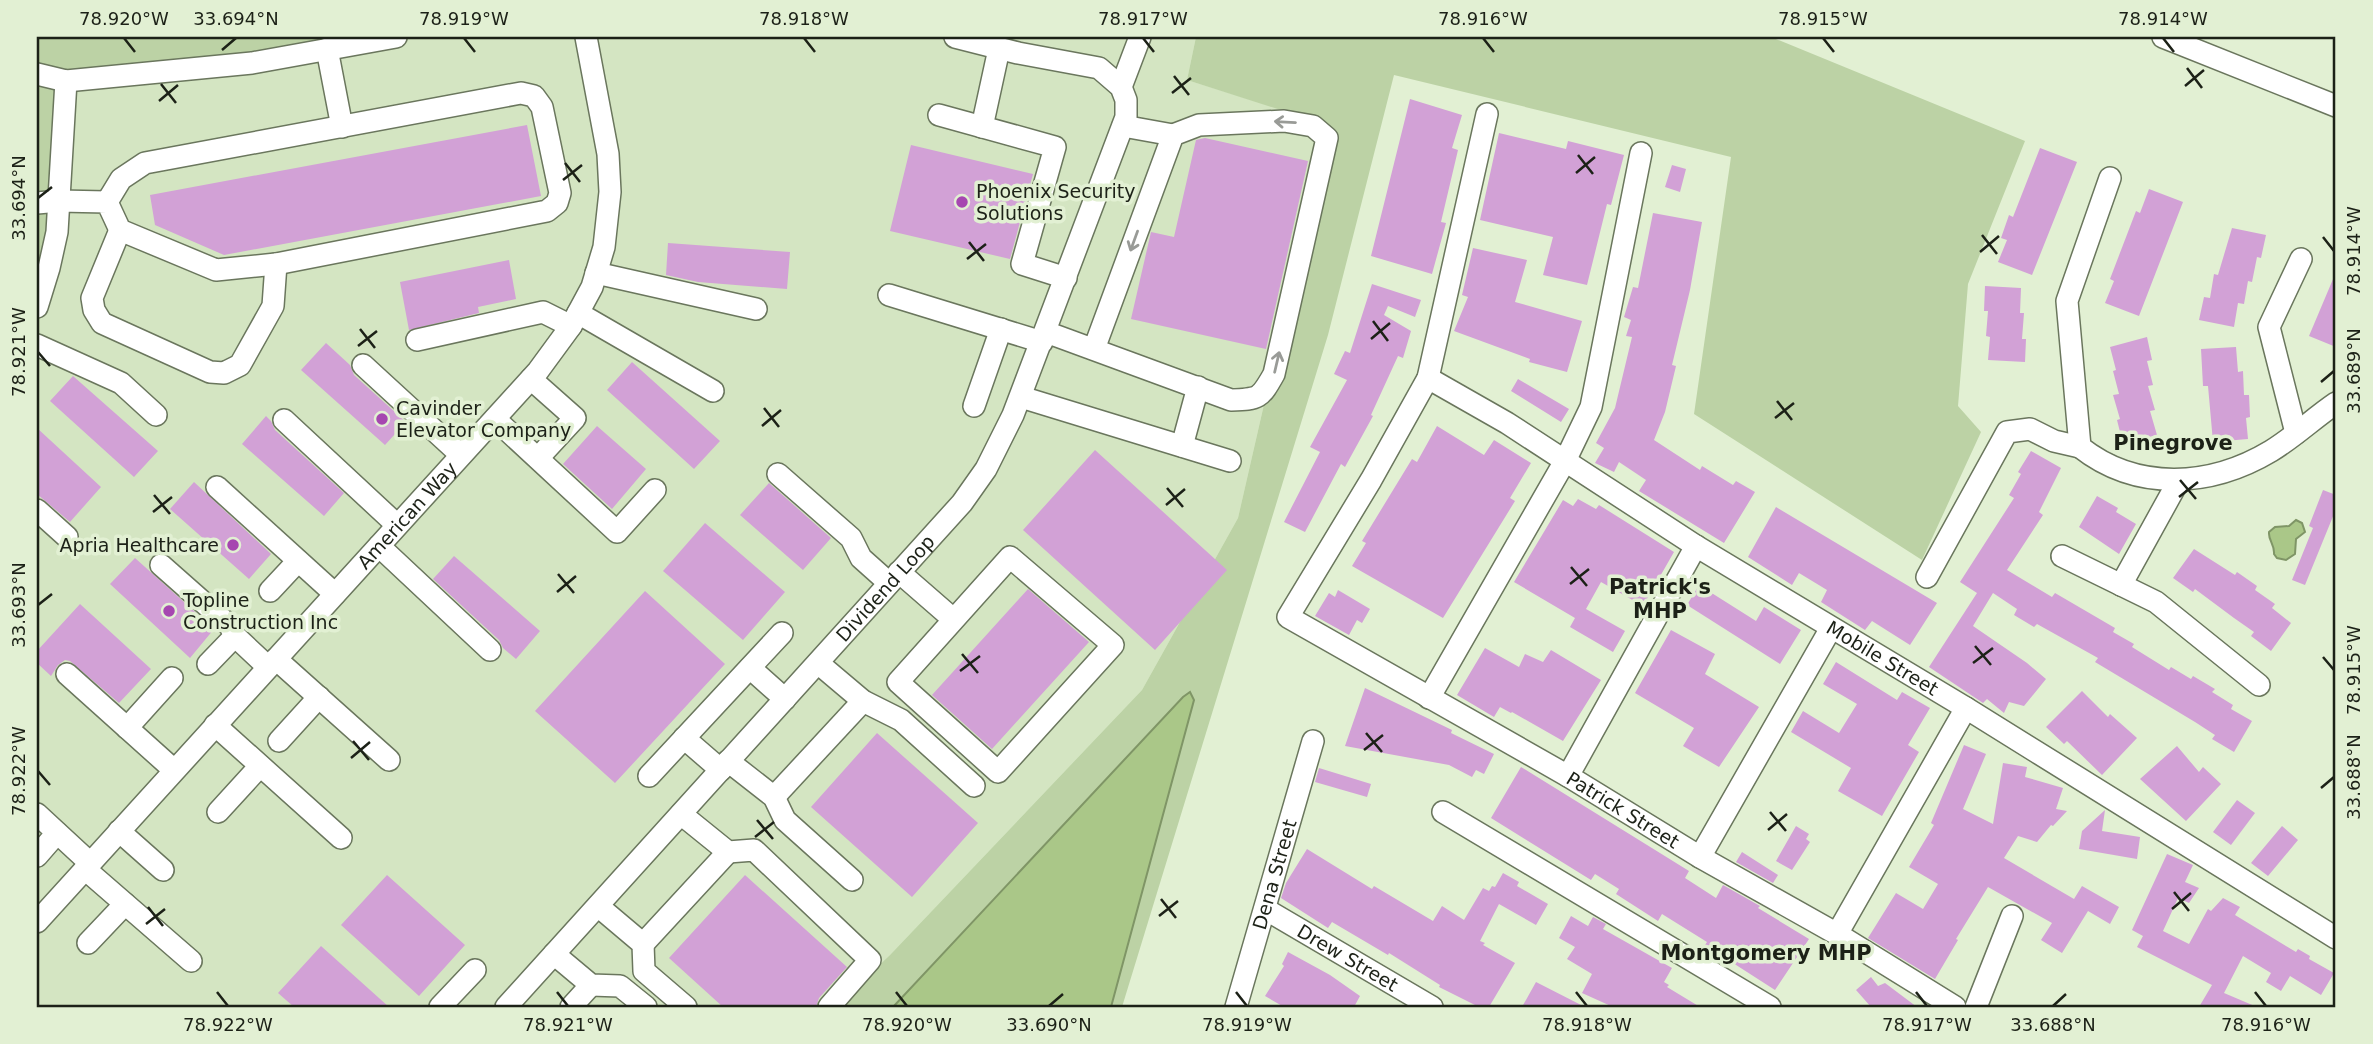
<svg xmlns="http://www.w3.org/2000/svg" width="2373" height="1044" font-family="'DejaVu Sans',sans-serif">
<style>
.built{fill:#d4e5c2}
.green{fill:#bcd2a5}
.water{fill:#aac788;stroke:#7f9566;stroke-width:2}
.building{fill:#d2a1d6}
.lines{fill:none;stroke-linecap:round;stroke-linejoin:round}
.minor-casing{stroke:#6a765d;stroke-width:24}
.minor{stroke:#fff;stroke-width:21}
.oneway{stroke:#999b97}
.ticks{fill:none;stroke:#1c2117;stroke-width:2.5}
.poi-dot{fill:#a647b0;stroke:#e2f0d3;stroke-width:2.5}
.labels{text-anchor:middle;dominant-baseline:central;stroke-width:7;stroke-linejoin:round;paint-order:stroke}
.poi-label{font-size:19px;fill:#1c2117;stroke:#e2f0d3;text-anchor:start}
.street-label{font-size:19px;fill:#1c2117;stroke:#e2f0d3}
.neighbourhood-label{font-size:21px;font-weight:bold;fill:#1c2117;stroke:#e2f0d3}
.neatline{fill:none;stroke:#1c2117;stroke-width:2.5}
.ticks-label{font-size:18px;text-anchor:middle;fill:#1c2117}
</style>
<rect width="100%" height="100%" fill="#e2f0d3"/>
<path class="built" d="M396 37H1196L1187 80 1328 124 1238 518 1142 690 890 955 835 1007H37V307L66 81Z"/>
<path class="green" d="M37 37H396L66 81 37 307Z
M1196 37H1771L2025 141 1968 284 1958 406 1981 432 1922 560 1694 414 1731 157 1394 75 1328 335 1122 1007H835L890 955 1142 690 1238 518 1328 125 1187 80Z"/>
<path class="water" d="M2296 520 2302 523 2305 532 2296 539 2295 554 2286 560 2277 558 2274 554C2275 545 2268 540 2269 532L2275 527 2289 526Z
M1190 692 1194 700 1111 1007H893L1183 697Z"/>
<path class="building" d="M1410 99 1462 115 1452 148 1458 150 1441 222 1446 223 1432 274 1371 256Z
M527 125 541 196 224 255 155 225 150 195Z
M1499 133 1566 149 1568 141 1624 155 1611 205 1607 204 1587 285 1543 275 1553 237 1480 220Z
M1205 138 1308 161 1266 349 1131 319 1151 232 1174 237 1196 140Z
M911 145 1033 174 1010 259 890 231Z
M2040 148 2077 162 2032 275 1998 262 2007 240 2001 238 2009 215 2013 217Z
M1672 165 1686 169 1680 192 1665 187Z
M2149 189 2183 202 2139 316 2105 303 2114 281 2110 279 2136 211 2140 213Z
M1653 213 1702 222 1690 290 1672 365 1676 366 1665 412 1654 440 1700 470 1702 466 1733 485 1736 481 1755 492 1724 543 1639 491 1646 480 1619 462 1614 472 1595 463 1604 448 1596 443 1615 408 1632 337 1626 336 1631 320 1624 317 1633 287 1638 288Z
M2232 228 2266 235 2261 258 2257 257 2252 282 2248 281 2244 304 2238 303 2234 327 2199 320 2204 297 2210 298 2214 274 2218 275Z
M668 243 790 252 787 289 698 282 666 275Z
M1473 248 1527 260 1515 302 1582 321 1567 372 1529 362 1530 359 1454 331 1468 297 1462 295Z
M509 260 516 299 478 307 479 313 409 330 400 282Z
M2336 272V347L2309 336Z
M1372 284 1421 300 1415 317 1388 306 1384 315 1411 331 1403 358 1398 356 1371 415 1373 416 1345 467 1341 464 1305 532 1284 522 1320 452 1310 447 1347 380 1334 374 1345 351 1350 353Z
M1985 286 2021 288 2020 313H2024L2022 339H2026L2025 362 1988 360 1990 337 1986 336 1988 311H1984Z
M2147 337 2152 360 2147 361 2153 385 2148 386 2155 410 2150 411 2157 435 2123 444 2117 420 2120 419 2113 395 2119 394 2113 371 2116 370 2110 347Z
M326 343 350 365 354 375 406 422 385 445 301 370Z
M2236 347 2238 372 2243 371 2244 395H2249L2250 417 2246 418 2248 439 2213 442 2208 386H2203L2201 349Z
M632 362 720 441 694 469 607 390Z
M73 376 158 451 134 477 50 401Z
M1518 379 1569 409 1561 422 1511 391Z
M266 416 271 421 275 430 344 493 324 516 242 444Z
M597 426 646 469 612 509 563 464Z
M1437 426 1484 455 1494 440 1531 463 1510 498 1515 501 1443 618 1352 566 1366 543 1362 541 1412 459 1417 462Z
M37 428 101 487 70 522 37 494Z
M1095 450 1227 570 1155 650 1023 530Z
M2031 451 2061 468 2039 512 2043 515 2007 570 2052 597 2055 593 2115 628 2113 632 2134 644 2132 647 2169 670 2171 667 2191 679 2193 676 2215 689 2212 692 2233 705 2231 709 2252 721 2234 752 2212 739 2215 735 2195 722 2095 662 2098 658 2037 624 2034 627 2014 615 2017 609 1993 593 1973 626 2027 663 2046 679 2024 706 2009 702 2004 713 1987 699 1983 703 1929 667 1977 593 1960 582 2014 498 2009 495 2021 474 2018 472Z
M194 482 271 554 249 579 170 509Z
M769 483 831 538 803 570 740 515Z
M2323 490 2336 495V509L2305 585 2292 580 2313 528 2309 526Z
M2097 496 2118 508 2116 512 2136 524 2119 554 2079 527Z
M1578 499 1596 509 1599 505 1674 552 1643 606 1601 582 1586 609 1625 631 1613 652 1570 627 1575 618 1514 582 1563 500 1573 506Z
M1776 507 1937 603 1910 645 1872 621 1865 630 1821 602 1827 590 1799 573 1792 585 1748 557Z
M705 523 785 592 743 640 663 571Z
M2194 549 2235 575 2237 572 2257 586 2255 590 2275 604 2272 608 2291 623 2271 651 2251 636 2254 632 2234 618 2195 589 2193 592 2173 578Z
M454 556 540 631 516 659 503 648 499 640 433 579Z
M135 558 214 629 190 658 110 584Z
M1699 585 1756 621 1764 607 1801 630 1780 664 1687 605Z
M1028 589 1089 642 992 749 932 695Z
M1338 590 1370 609 1362 623 1357 620 1349 635 1315 616 1329 593 1335 597Z
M645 591 725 664 615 783 535 711Z
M80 604 151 669 119 703 70 661 65 660 58 665 51 676 37 663V651Z
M1671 630 1715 654 1705 674 1759 707 1719 767 1683 746 1694 728 1635 693Z
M1485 648 1519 667 1525 654 1543 662 1551 650 1601 680 1563 741 1512 712 1511 713 1500 707 1494 717 1457 695Z
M1836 662 1897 700 1902 692 1930 708 1908 745 1919 752 1882 816 1838 791 1851 768 1791 732 1803 711 1839 733 1857 704 1823 684Z
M1365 688 1452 730 1451 733 1494 754 1484 774 1476 770 1472 777 1449 765 1345 746Z
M2082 691 2108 717 2110 714 2137 738 2102 775 2067 741 2064 744 2046 727Z
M877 733 978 823 912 897 811 807Z
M1964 745 1986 754 1963 809 1993 824 2003 763 2027 767 2025 777 2063 788 2056 809 2067 811 2053 826 2051 825 2037 842 2018 836 2004 858 2074 899 2082 886 2119 907 2110 924 2088 911 2062 953 2041 940 2052 923 1988 887 1956 939 1958 940 1935 979 1868 938 1896 893 1923 909 1938 884 1909 867 1934 825 1931 823Z
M2177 746 2199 772 2203 767 2221 784 2186 821 2140 779Z
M1521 767 1689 871 1685 878 1716 898 1723 885 1760 906 1758 908 1809 939 1775 990 1705 945 1707 942 1662 914 1658 921 1616 894 1619 889 1595 874 1591 880 1491 818Z
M1319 768 1371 784 1367 797 1315 782Z
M2237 800 2255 813 2231 845 2213 832Z
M2105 810 2102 831 2140 837 2137 859 2079 849 2082 831Z
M1796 826 1809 834 1806 839 1810 842 1792 870 1776 861Z
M2282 826 2298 840 2268 876 2251 863Z
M1307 849 1372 889 1374 886 1433 921 1442 906 1464 920 1483 888 1489 891 1492 886 1495 887 1503 873 1519 882 1517 886 1548 904 1536 925 1499 904 1480 941 1485 943 1483 945 1515 963 1489 1007H1479L1439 987 1440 985 1389 953 1388 955 1332 922 1328 928 1281 898 1286 883Z
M1742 852 1778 875 1773 883 1736 862Z
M2167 854 2193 865 2185 882 2199 888 2189 903 2178 898 2163 931 2189 944 2208 909 2211 911 2223 898 2240 907 2235 915 2296 952 2298 949 2310 956 2309 959 2334 973 2321 995 2290 976 2281 991 2266 982 2271 973 2243 956 2224 993 2257 1007H2199L2212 985 2137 947 2143 936 2132 930Z
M387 875 465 945 419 996 341 925Z
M745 875 847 967 819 998 816 1007H723L669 958Z
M1571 916 1588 926 1593 917 1606 924 1603 929 1672 968 1664 982 1669 985 1667 987 1700 1007H1613L1582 993 1592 974 1567 959 1575 947 1559 938Z
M321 946 389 1007H294L278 993Z
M1288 952 1330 975 1360 996 1354 1007H1284L1265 996 1284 966 1282 964Z
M1871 977 1878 986 1885 983 1917 1007H1871L1856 990Z
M1536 982 1585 1007H1522Z"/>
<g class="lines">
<g class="minor-casing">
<g id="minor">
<path d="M2163 37 2336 106"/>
<path d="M327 49 342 127"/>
<path d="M37 74 66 81 252 63 396 37"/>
<path d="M1121 87 1140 37"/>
<path id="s1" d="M1487 114 1428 378 1371 480 1288 617 1568 776 1700 857 1837 934 1955 1007"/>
<path d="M939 115 1055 147 1022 264 1066 278"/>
<path d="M1123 126 1173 135"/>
<path d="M982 127 999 49"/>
<path d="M2110 178 2067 301 2080 447C2137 492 2211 487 2271 451 2294 437 2314 418 2336 403"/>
<path d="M37 203 59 201 107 202 121 179 145 163 521 93 534 96 542 107 560 193 557 203 547 211 276 264 216 270 120 230 107 202"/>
<path d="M120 230 92 298 94 310 102 323 210 372 224 373 240 365 273 306 276 264"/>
<path d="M596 273 756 309"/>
<path d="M889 295 1042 342"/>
<path d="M37 307 49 268 57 232 66 81"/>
<path d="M578 313 713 391"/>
<path d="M1046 332 1231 400C1259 399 1260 399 1274 374L1327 138 1313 126 1284 121 1199 125 1173 135 1094 349"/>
<path d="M417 340 543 312 571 326"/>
<path d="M37 345 121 383 156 415"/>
<path d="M363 365 461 455"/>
<path id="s2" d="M1428 378 1507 423 1696 546 1966 708 2336 938"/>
<path d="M531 379 575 418 538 458"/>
<path d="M1021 397 1230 461"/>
<path d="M974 406 1001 329"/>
<path d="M495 419 617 532 655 490"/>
<path d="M284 420 397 525"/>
<path d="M2296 433 2269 327 2301 259"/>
<path d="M1182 446 1198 387"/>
<path d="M778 474 851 538 861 558 889 583"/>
<path d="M217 487 335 594"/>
<path d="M37 510 67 537"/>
<path d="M379 546 490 650"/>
<path d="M2062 556 2156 602 2259 685"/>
<path d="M1010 557 1113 645 998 772 898 682Z"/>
<path d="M161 565 230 626 235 636 268 667"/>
<path d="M899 572 953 619"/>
<path d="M1927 577 2007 432 2030 429 2054 441 2080 447"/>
<path d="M2121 585 2179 480"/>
<path d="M270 591 298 561"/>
<path d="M276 659 389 760"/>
<path d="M818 663 863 701 901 720 974 786"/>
<path d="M208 664 235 636"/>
<path d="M750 668 785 699"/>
<path d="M67 674 174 770"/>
<path d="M1429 698 1565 461 1591 407 1641 153"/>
<path d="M215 725 341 838"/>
<path d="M127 728 172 678"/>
<path d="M684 738 721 770"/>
<path d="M279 741 319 697"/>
<path d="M728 761 774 797 785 820 852 880"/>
<path d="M649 776 782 633"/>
<path d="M1568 776 1696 546"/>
<path d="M774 797 863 701"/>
<path d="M218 812 260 766"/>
<path d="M1443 812 1770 1007"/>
<path d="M37 814 90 863"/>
<path d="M681 814 728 852 754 850 870 960 829 1007"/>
<path d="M119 831 163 870"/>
<path d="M37 856 57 833"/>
<path d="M1700 857 1831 628"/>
<path d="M85 869 191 961"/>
<path d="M598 906 643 944 644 971 686 1007"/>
<path id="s3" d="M1265 909 1432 1007"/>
<path id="s4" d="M37 922 538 371 571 326 592 287 604 247 610 192 608 154 586 37"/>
<path d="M1837 934 1966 708"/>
<path d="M88 943 125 904"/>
<path d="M643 944 728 852"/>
<path d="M554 954 591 985 620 986 646 1007"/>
<path d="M440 1007 475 970"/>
<path id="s5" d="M506 1007 962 503 986 469 1013 415 1126 117V100L1121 87 1099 68 1018 53 955 37"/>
<path d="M571 1007 591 985"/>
<path id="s6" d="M1236 1007 1313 741"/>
<path d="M1976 1007 2012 916"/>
</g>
</g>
<use href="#minor" class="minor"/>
</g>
<defs><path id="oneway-shaft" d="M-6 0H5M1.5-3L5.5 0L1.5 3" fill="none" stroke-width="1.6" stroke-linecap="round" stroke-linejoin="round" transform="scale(1.75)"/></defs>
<g class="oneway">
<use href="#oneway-shaft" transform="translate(1285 122) rotate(-177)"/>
<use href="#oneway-shaft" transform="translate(1134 241) rotate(110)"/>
<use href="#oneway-shaft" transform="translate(1277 362) rotate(-77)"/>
</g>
<path class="ticks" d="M124 38 135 52M464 38 475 52M804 38 815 52M1143 38 1154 52M1483 38 1494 52M1823 38 1834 52M2163 38 2174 52M222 50 236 38M2187 68 2202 88M1174 76 1189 95M161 84 176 103M2185 86 2204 70M1172 93 1191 78M159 101 178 85M1578 155 1593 174M565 163 580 182M1576 173 1595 157M563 180 582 165M38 198 52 187M1982 235 1997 254M2323 237 2334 251M969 242 984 261M1980 252 1999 236M967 259 986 244M1373 321 1388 341M360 329 375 348M1371 339 1390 323M358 346 377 331M38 352 50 366M2321 382 2334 371M1777 401 1792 420M764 408 779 427M1775 418 1794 403M762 426 781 410M2180 480 2196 499M1167 488 1183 507M154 495 170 514M2179 497 2198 482M1166 505 1185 489M153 512 172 497M1571 567 1587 586M558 574 574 593M1570 584 1589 569M557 592 576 576M38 605 52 594M1975 646 1991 665M962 654 978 673M2323 657 2334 670M1973 663 1993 648M960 671 980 656M1366 733 1382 752M353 741 369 760M1364 750 1383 735M351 758 370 742M38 771 50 785M2321 788 2334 777M1770 812 1786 831M757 820 773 839M1768 830 1787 814M755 837 774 822M2174 892 2189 911M1161 899 1176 918M148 907 163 926M2172 909 2191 893M1159 916 1178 901M146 924 165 909M217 992 228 1006M557 992 568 1006M896 992 907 1006M1236 992 1247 1006M1576 992 1587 1006M1916 992 1927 1006M2255 992 2266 1006M1049 1006 1063 994M2053 1006 2066 994"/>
<g class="poi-dot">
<circle cx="962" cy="202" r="7"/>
<circle cx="382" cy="419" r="7"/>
<circle cx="233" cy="545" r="7"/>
<circle cx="169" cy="611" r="7"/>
</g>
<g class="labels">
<g class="poi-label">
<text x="976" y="191">Phoenix Security<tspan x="976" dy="22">Solutions</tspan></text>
<text x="396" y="408">Cavinder<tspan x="396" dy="22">Elevator Company</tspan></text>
<text x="219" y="545" text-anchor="end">Apria Healthcare</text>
<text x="183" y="600">Topline<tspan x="183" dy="22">Construction Inc</tspan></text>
</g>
<g class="street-label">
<text stroke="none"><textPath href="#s4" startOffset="550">American Way</textPath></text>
<text stroke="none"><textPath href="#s5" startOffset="565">Dividend Loop</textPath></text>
<text stroke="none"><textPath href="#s2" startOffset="534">Mobile Street</textPath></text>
<text stroke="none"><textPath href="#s1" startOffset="934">Patrick Street</textPath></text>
<text stroke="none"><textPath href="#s6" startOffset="138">Dena Street</textPath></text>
<text stroke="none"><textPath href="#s3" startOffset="96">Drew Street</textPath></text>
</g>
<g class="neighbourhood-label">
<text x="2173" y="443">Pinegrove</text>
<text x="1660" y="587">Patrick's<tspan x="1660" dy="24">MHP</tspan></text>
<text x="1766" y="953">Montgomery MHP</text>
</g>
</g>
<rect width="2373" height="1044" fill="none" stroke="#e2f0d3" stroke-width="77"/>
<rect x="38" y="38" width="2296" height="968" class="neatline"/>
<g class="ticks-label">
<text x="124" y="25">78.920°W</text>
<text x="236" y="25">33.694°N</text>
<text x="464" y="25">78.919°W</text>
<text x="804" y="25">78.918°W</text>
<text x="1143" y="25">78.917°W</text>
<text x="1483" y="25">78.916°W</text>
<text x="1823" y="25">78.915°W</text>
<text x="2163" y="25">78.914°W</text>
<text transform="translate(19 198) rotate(-90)" y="6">33.694°N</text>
<text transform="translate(2354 251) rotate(-90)" y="6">78.914°W</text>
<text transform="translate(19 352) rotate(-90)" y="6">78.921°W</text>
<text transform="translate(2354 371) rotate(-90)" y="6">33.689°N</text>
<text transform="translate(19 605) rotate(-90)" y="6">33.693°N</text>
<text transform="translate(2354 670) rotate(-90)" y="6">78.915°W</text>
<text transform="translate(19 771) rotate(-90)" y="6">78.922°W</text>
<text transform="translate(2354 777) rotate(-90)" y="6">33.688°N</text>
<text x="228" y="1031">78.922°W</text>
<text x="568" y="1031">78.921°W</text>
<text x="907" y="1031">78.920°W</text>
<text x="1049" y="1031">33.690°N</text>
<text x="1247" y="1031">78.919°W</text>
<text x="1587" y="1031">78.918°W</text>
<text x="1927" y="1031">78.917°W</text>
<text x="2053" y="1031">33.688°N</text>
<text x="2266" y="1031">78.916°W</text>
</g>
</svg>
